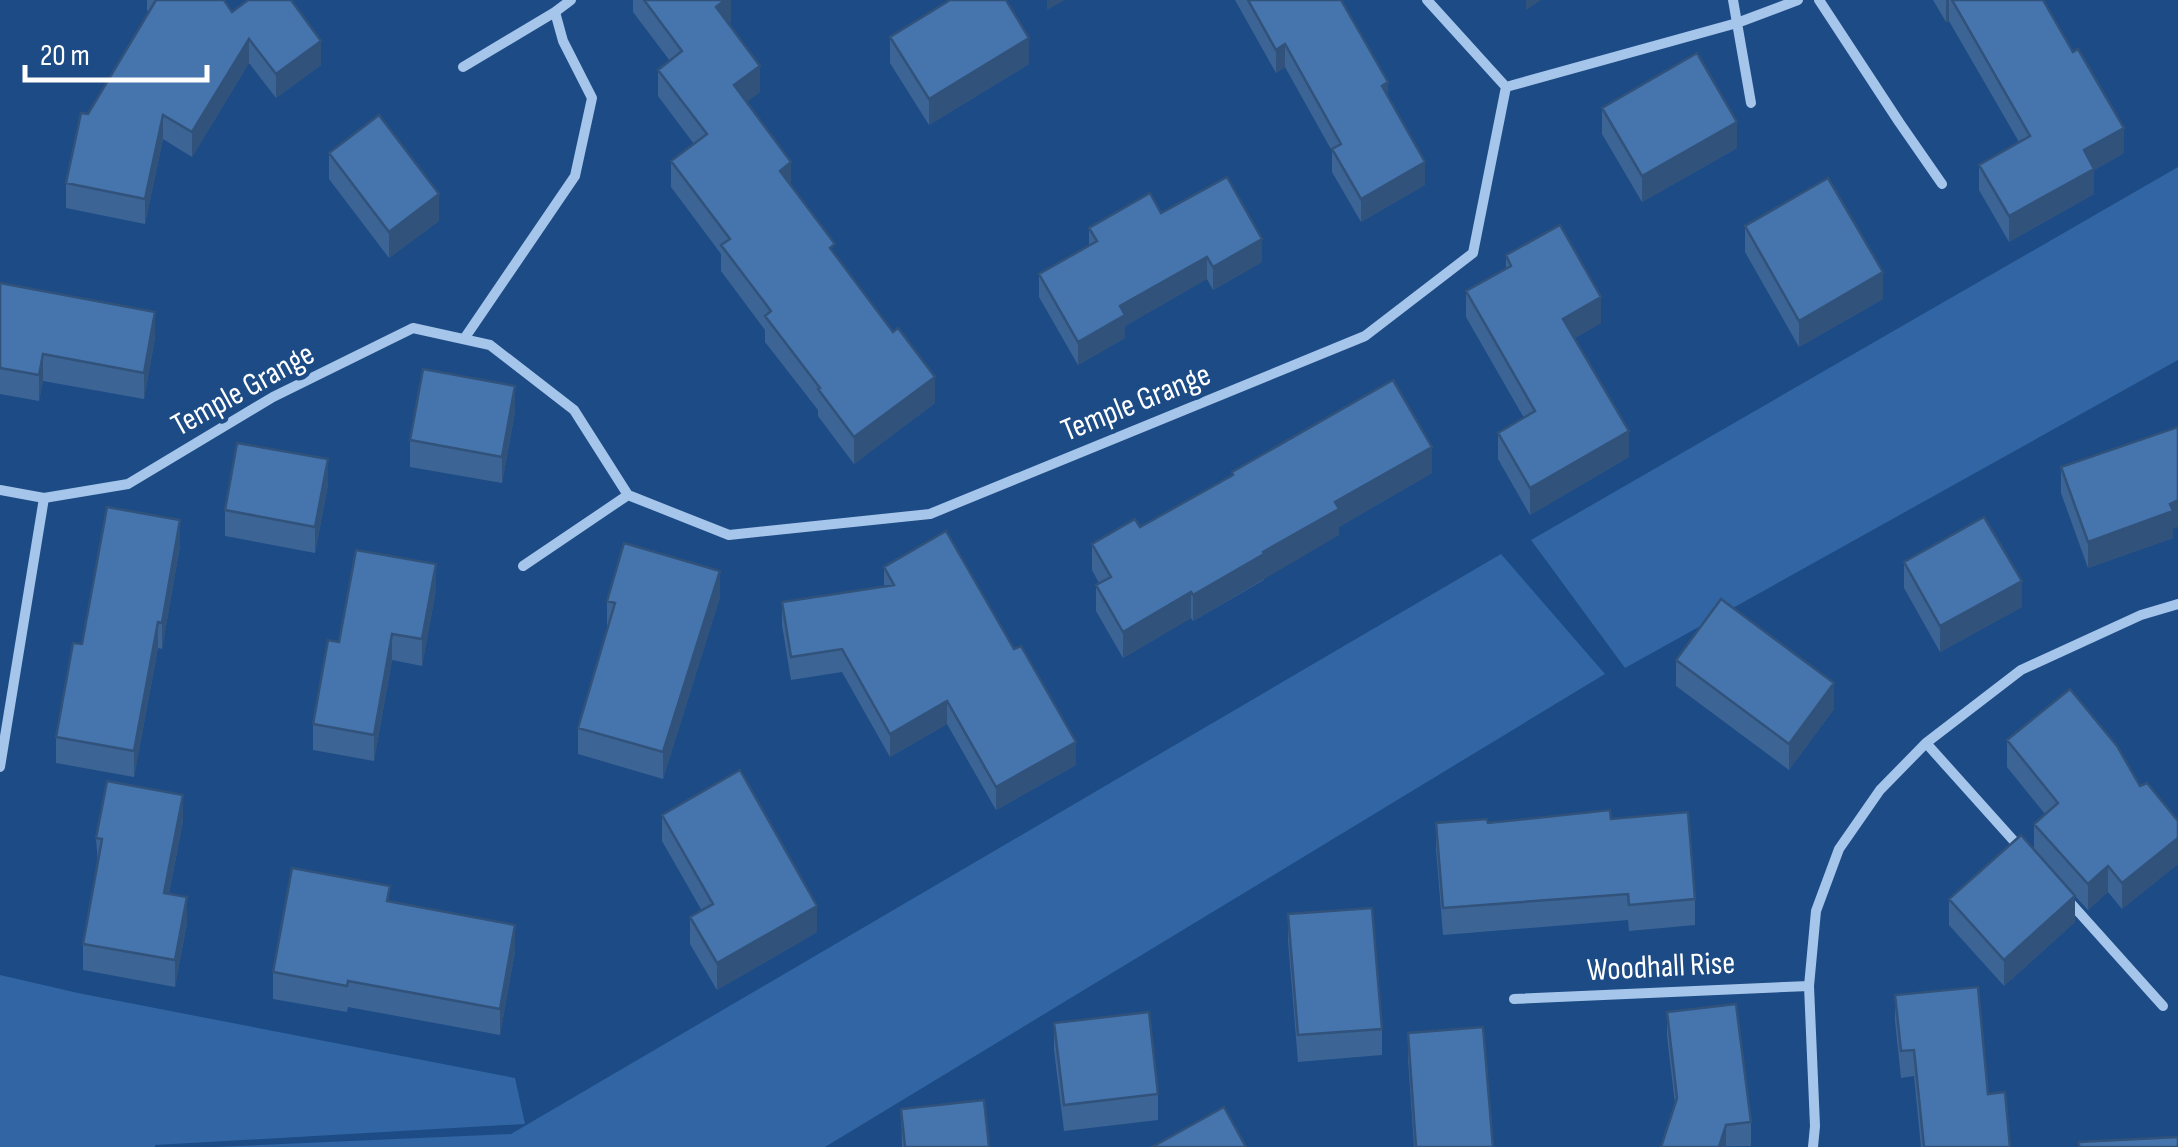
<svg xmlns="http://www.w3.org/2000/svg" width="2178" height="1147" font-family="'Sofia Sans Condensed',sans-serif">
<style>
.green{fill:#3165a3}
.lines{fill:none;stroke-linecap:round;stroke-linejoin:round}
.street{stroke:#a5c5ea;stroke-width:10}
.wall{fill:#3c6596}
.shaded-wall{fill:#31527a}
.building{fill:#4675ae;stroke:#31527a;stroke-width:2.5}
.labels{text-anchor:middle;dominant-baseline:central;stroke-width:9;stroke-linejoin:round;paint-order:stroke}
.street-label{font-size:32px;fill:#fff;stroke:#1d4b85}
</style>
<rect width="100%" height="100%" fill="#1d4b85"/>
<path class="green" d="M2178 167V360L1625 668 1531 540Z
M1501 554 1605 674 825 1147H214L511 1134Z
M0 975 78 993 515 1078 525 1124 155 1145V1147H0Z"/>
<g class="lines">
<path class="street" d="M1733 0 1751 103
M1819 0 1899 122 1942 184
M463 67 555 12 571 0
M1506 87 1737 23 1798 0
M464 339 575 176 592 98 563 41 555 12
M0 490 44 498 128 484 273 397 413 328 490 345 574 410 628 495 729 535 930 514 1365 336 1473 253 1506 87 1427 0
M523 566 628 495
M1926 743 2022 850
M0 767 44 498
M2067 899 2163 1006
M1514 999 1809 986
M1813 1147 1815 1126 1809 986 1816 911 1839 849 1880 790 1926 743 2021 670 2141 615 2178 604"/>
</g>
<path class="wall" d="M147 0H224L232 12 321 65 276 98 249 63 192 157 163 139 145 224 66 208V183L88 114 149 13 147 10Z
M633 0H731V22L728 24 760 92 746 102 791 187 835 255 935 403 854 464 818 416V410L765 342V330L721 271V254L671 187V161L694 144 658 96V70L670 61 633 12Z
M1235 0H1341L1388 98 1425 185 1361 222 1332 172V151L1285 67 1276 73Z
M1933 0H2043L2124 153 2094 170V194L2009 242 1979 190V165L2019 142 1949 21 1946 22Z
M890 37 1029 64 929 125 890 63Z
M1602 108 1737 148 1642 202 1602 134Z
M329 153 439 221 389 258 329 179Z
M1161 213 1262 262 1213 290 1207 279 1125 326V338L1078 365 1039 297V274L1089 245V228Z
M1745 226 1883 299 1799 347 1745 252Z
M1506 255 1601 323 1575 338 1629 457 1530 515 1498 459V433L1524 418 1466 317V291L1506 269Z
M0 283 155 338 144 399 43 381 39 401 0 394Z
M515 412 502 483 410 467V440Z
M2061 467 2173 529V538L2088 568 2061 493Z
M1232 472 1432 473 1339 527V535L1264 578V580L1193 621 1191 618 1123 658 1096 611V585L1099 583 1092 570V544L1140 527 1232 476Z
M328 485 315 553 225 536V510Z
M180 546 162 649 158 648 134 777 56 763V737L82 644Z
M1904 562 2022 607 1940 652 1904 588Z
M884 567 1076 765 996 810 947 724 890 757 842 672 791 680 782 625V602L884 587Z
M436 590 422 666 392 660 374 761 313 750V724L339 642Z
M720 597 663 779 578 754V728L608 627H607V601Z
M1676 660 1834 709 1789 770 1676 686Z
M2007 740 2140 786 2178 821V864L2122 909 2108 892 2088 910 2075 896V922L2004 986 1949 925V899L2034 850V824L2045 814 2007 767Z
M662 815 817 932 717 990 690 944V917L702 911 662 841Z
M1611 819 1695 899V925L1629 931 1628 920 1443 935 1436 849V823H1488Z
M183 821 169 894 187 923 175 987 83 970V944L98 865 96 838Z
M390 902 515 951 500 1035 348 1007 347 1012 273 999V972Z
M1288 914 1382 1029V1055L1298 1062 1288 941Z
M1895 995 1988 1094 2010 1147H1921L1914 1076 1901 1078 1895 1021Z
M1667 1012 1751 1122V1146L1661 1147 1675 1104 1667 1036Z
M1054 1023 1158 1094V1120L1064 1131 1054 1050Z
M1408 1033 1493 1147H1414L1408 1059Z
M901 1109 989 1147H902Z"/>
<path class="shaded-wall" d="M725 0H731V22L716 33V7Z
M1047 0H1065L1047 10Z
M1526 0H1541L1526 10Z
M1946 0H1949V21L1946 22Z
M1029 38V64L929 125V99Z
M249 39V63L192 157V132Z
M321 41V65L276 98V74Z
M1285 44V67L1276 73V50Z
M760 66V92L734 112V85Z
M1388 82V105L1382 86Z
M163 115V139L145 224V199Z
M1737 122V148L1642 202V176Z
M2124 128V153L2094 170V194L2009 242V216L2084 150Z
M791 162V189L780 171Z
M1425 162V185L1361 222V199Z
M439 194V221L389 258V232Z
M1262 239V262L1213 290V267Z
M1207 257V279L1125 326V338L1078 365V342L1120 306Z
M1883 272V299L1799 347V321Z
M1601 297V323L1563 345V319Z
M155 312V338L144 399V373Z
M43 354V381L39 401V375Z
M935 377V403L854 464V437Z
M515 386V412L502 483V457Z
M1629 431V457L1530 515V488Z
M1432 447V473L1339 527V535L1193 621V595L1263 552 1335 502Z
M328 459V485L315 553V527Z
M2178 500V527L2173 529V538L2088 568V542Z
M180 520V546L162 649V623Z
M436 564V590L422 666V639Z
M720 571V597L663 779V752Z
M2022 581V607L1940 652V626Z
M1191 592V618L1123 658V632Z
M158 622V648L134 777V751Z
M392 634V660L374 761V735Z
M1834 683V709L1789 770V744Z
M947 701V724L890 757V734Z
M1076 742V765L996 810V787Z
M183 795V821L164 919V893Z
M2178 838V864L2122 909V883Z
M2108 866V892L2088 910V884Z
M2075 896V922L2004 986V960Z
M187 897V923L175 987V960Z
M817 906V932L717 990V963Z
M515 925V951L500 1035V1009Z
M1726 1125V1147H1719Z"/>
<path class="building" d="M156 0H224L232 12 248 0H291L321 41 276 74 249 39 192 132 163 115 145 199 66 183 81 113 88 114Z
M644 0H725L716 7 760 66 734 85 791 162 780 171 835 244 830 248 893 332 898 328 935 377 854 437 818 389 820 388 765 316 771 311 721 245 730 239 671 161 707 134 658 70 682 51Z
M950 0H1006L1029 38 929 99 890 37Z
M1248 0H1341L1388 82 1382 86 1425 162 1361 199 1332 149 1341 144 1285 44 1276 50Z
M1952 0H2043L2073 52 2078 49 2124 128 2084 150 2094 169 2009 216 1979 165 2030 136Z
M1697 53 1737 122 1642 176 1602 108Z
M379 115 439 194 389 232 329 153Z
M1227 177 1262 239 1213 267 1207 257 1120 306 1125 315 1078 342 1039 274 1097 241 1089 228 1150 193 1161 213Z
M1828 178 1883 272 1799 321 1745 226Z
M1560 225 1601 297 1563 319 1629 431 1530 488 1498 433 1535 411 1466 291 1511 266 1506 255Z
M0 283 155 312 144 373 43 354 39 375 0 368Z
M423 369 515 386 502 457 410 440Z
M1393 380 1432 447 1335 502 1339 509 1263 552 1264 554 1193 595 1191 592 1123 632 1096 585 1111 577 1092 544 1135 519 1140 527 1233 475 1232 472Z
M2178 427V500L2170 504 2173 511 2088 542 2061 467Z
M237 443 328 459 315 527 225 510Z
M107 507 180 520 162 623 158 622 134 751 56 737 73 643 82 644Z
M1984 517 2022 581 1940 626 1904 562Z
M946 531 1014 649 1021 646 1076 742 996 787 947 701 890 734 842 649 791 657 782 602 894 585 884 567Z
M624 543 720 571 663 752 578 728 615 603 607 601Z
M356 550 436 564 422 639 392 634 374 735 313 724 328 640 339 642Z
M1721 599 1834 683 1789 744 1676 660Z
M2070 689 2117 746 2140 786 2147 783 2178 821V838L2122 883 2108 866 2088 884 2034 824 2058 803 2007 740Z
M740 770 817 906 717 963 690 917 713 904 662 815Z
M107 781 183 795 164 893 187 897 175 960 83 944 102 839 96 838Z
M1610 810 1611 819 1688 812 1695 899 1629 905 1628 894 1443 908 1436 823 1487 819 1488 823Z
M2021 835 2075 896 2004 960 1949 899Z
M292 868 390 886 387 901 515 925 500 1009 348 981 347 986 273 972Z
M1372 908 1382 1029 1298 1035 1288 914Z
M1978 987 1988 1094 2005 1092 2010 1147H1924L1914 1050 1901 1051 1895 995Z
M1736 1004 1751 1122 1726 1125 1719 1147H1661L1677 1098 1667 1012Z
M1149 1012 1158 1094 1064 1105 1054 1023Z
M1483 1027 1493 1147H1416L1408 1033Z
M984 1100 989 1147H905L901 1109Z
M1224 1107 1246 1147H1152Z
M2178 1137V1147H2079V1142Z"/>
<g class="labels">
<g class="street-label">
<text transform="translate(243 390) rotate(-29)">Temple Grange</text>
<text transform="translate(1136 403) rotate(-22)">Temple Grange</text>
<text transform="translate(1661 967) rotate(-3)">Woodhall Rise</text>
</g>
</g>
<path d="M25 65v15h182v-15" fill="none" stroke="#ffffff" stroke-width="5"/>
<text x="40" y="65" font-size="30" fill="#ffffff" stroke="#1d4b85" stroke-width="8" paint-order="stroke">20 m</text>
</svg>
